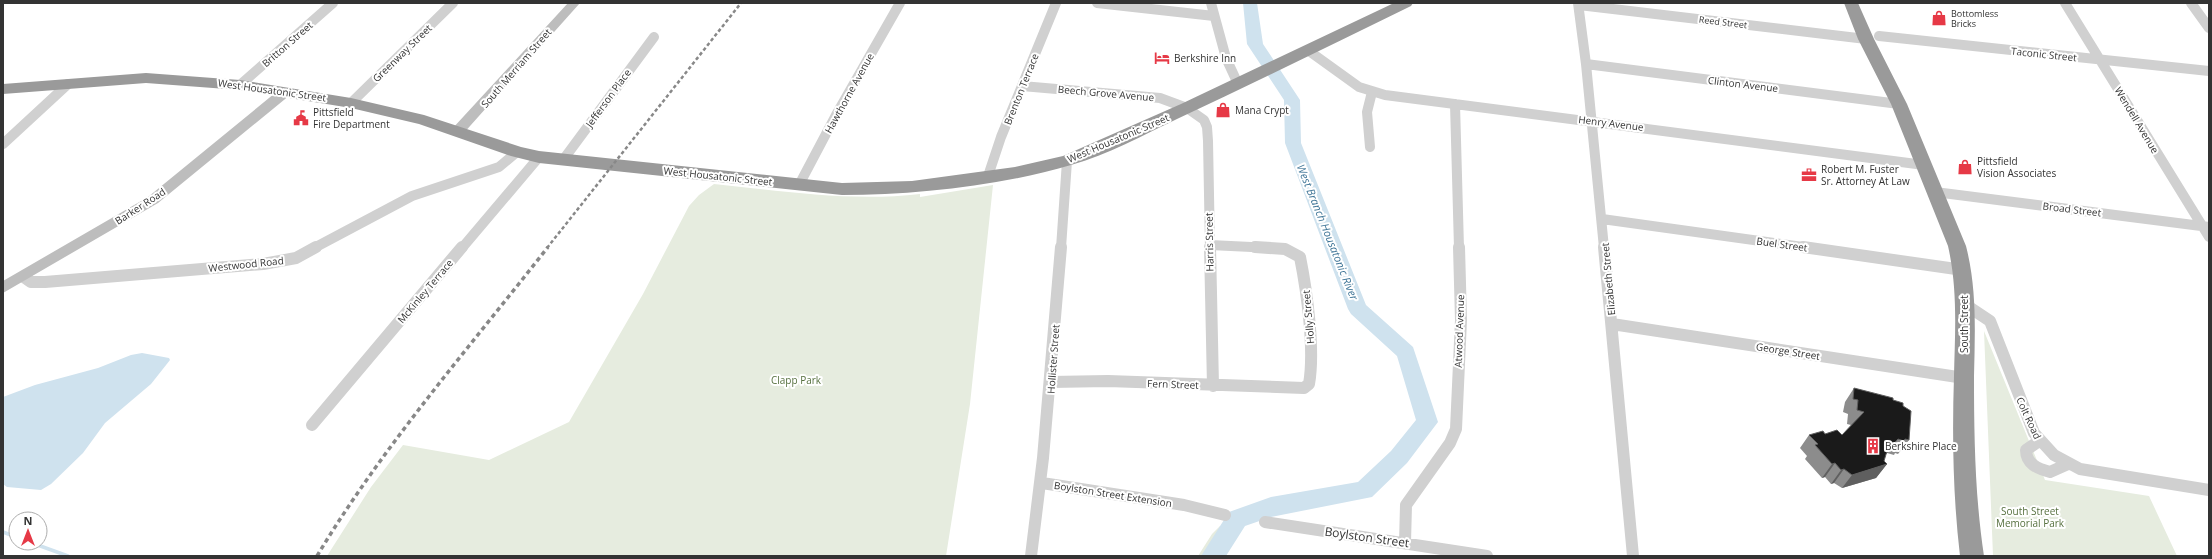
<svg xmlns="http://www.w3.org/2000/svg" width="2212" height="559" font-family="'Open Sans',sans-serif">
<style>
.green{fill:#e6ecdf}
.water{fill:#cfe2ee}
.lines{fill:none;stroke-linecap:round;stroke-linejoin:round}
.stream{stroke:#cfe2ee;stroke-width:3.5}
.river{fill:#cfe2ee;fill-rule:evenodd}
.street-far1{stroke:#d0d0d0;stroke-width:10}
.street{stroke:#d0d0d0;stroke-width:12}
.secondary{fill:#bdbdbd;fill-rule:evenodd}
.highway{fill:#9a9a9a;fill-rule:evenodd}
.rail-far1{stroke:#888;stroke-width:2.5;stroke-dasharray:3.5 2.5;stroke-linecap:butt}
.rail{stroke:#888;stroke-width:3.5;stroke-dasharray:4.5 3.5;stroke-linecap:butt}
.wall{fill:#8c8c8c}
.shaded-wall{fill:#5f5f5f}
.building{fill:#1a1a1a;stroke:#5f5f5f}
.labels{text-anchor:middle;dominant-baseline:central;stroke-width:4;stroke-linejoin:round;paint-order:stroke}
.far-poi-label{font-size:9px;fill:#333;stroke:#fff;text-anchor:start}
.far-street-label{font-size:9px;fill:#333;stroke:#fff}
.street-label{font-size:10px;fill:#333;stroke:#fff}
.poi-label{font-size:10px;fill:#333;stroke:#fff;text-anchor:start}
.park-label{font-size:10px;fill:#56703f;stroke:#fff}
.water-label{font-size:11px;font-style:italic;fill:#3f7597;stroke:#fff}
.near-street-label{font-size:12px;fill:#333;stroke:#fff}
</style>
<rect width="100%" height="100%" fill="#fff"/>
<path class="green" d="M714 184C782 191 851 202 920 194V197L993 185 970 404 946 556H327L371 487 403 445 489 460 569 422 643 294 689 206 699 195Z
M1984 331 2045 480 2149 496 2177 556H1993Z
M1220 526 1242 530C1231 536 1224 545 1220 556H1198L1212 534Z"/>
<path class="water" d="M142 353 169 358 170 360 151 384 105 423 83 453 51 484 41 490 7 487 3 484V397L35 385 98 368 131 355Z"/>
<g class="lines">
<path class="stream" d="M3 532 16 537
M32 543 68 556"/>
<path class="river" d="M1243 3H1257L1263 44 1300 100 1301 143 1366 305 1413 347 1438 422 1407 463 1372 497 1271 517 1245 526 1226 556H1201L1229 512 1271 497 1358 482 1391 451 1416 420 1397 356 1351 314 1348 309 1285 143 1284 100 1247 44Z"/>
<path class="street-far1" d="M1097 3 1214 16
M1211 3 1226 58 1238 84
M1578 3 1586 64 1604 248
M2065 3 2209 237
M2191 3 2209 28
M1579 5 1866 39
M1879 36 2209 71
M1309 51 1359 87 1385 95 1924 165
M1586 64 1899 104
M240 85 333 3
M1022 86 1160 98 1187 108 1204 120 1207 127 1208 141 1210 248
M351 103 453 3
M1455 104 1459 248
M3 144 68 84
M1370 147 1367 112 1372 92
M563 160 654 37
M988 176 1001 137 1056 3
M799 185 836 115 900 3
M1935 192 2209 227
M1602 219 1810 248
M1210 245 1274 248
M314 248 412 196 499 167 517 152
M462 248 539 157
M1061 248 1067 161"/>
<path class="street" d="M1210 247 1213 386
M1604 247 1633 556
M1803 247 1963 270
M24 277 31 282H45L263 264 296 258 316 247
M1966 305 1990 321 2034 433 2054 455 2080 469 2209 490
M1612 324 1964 378
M1051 382 1108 381 1304 388 1309 384C1315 350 1307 292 1300 257L1285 249 1255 247
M312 425 462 247
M2039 441 2026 450C2026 464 2038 469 2050 472L2068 464
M1042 483 1184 505 1225 515
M1265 522 1487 556
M1405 543 1406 505 1450 443 1456 429 1461 320 1459 247
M1031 556 1043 458 1061 247"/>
<path class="secondary" d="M568 3H580L462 135H452L450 132 452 129Z
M285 88 291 92 290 95 158 203 3 293V281L148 197 280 89Z"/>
<path class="highway" d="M1394 3H1413L1411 6C1333 44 1256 82 1177 119 1143 135 1108 155 1071 165 1000 186 916 195 842 195L539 163 511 156 419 124 351 108 240 90 146 83 3 94V84L146 73 240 80 351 98 424 115 521 147 539 151 842 183 912 181 1015 167 1063 156 1181 104Z
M1844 3H1858L1874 39 1907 104 1966 246C1977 289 1975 332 1974 376 1974 436 1975 497 1984 556H1960C1953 497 1952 436 1954 376 1955 332 1958 290 1948 246L1891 104 1858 39Z"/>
<path class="rail-far1" d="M547 248 741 3"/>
<path class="rail" d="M317 556C383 446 469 348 548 247"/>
</g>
<path class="wall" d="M1854 388 1893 400 1903 406 1909 440 1898 454 1895 453 1894 455 1887 453 1886 454 1884 461 1887 464 1876 478 1842 488 1834 483 1831 484 1825 477 1822 478 1805 459 1807 456 1800 448 1809 435 1825 434 1842 435 1851 425 1847 424 1848 414 1843 412 1845 402Z"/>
<path class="shaded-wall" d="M1898 439 1887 453 1877 465 1887 451Z
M1835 463 1825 477 1822 478 1832 464Z
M1887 464 1876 478 1842 488 1852 475Z
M1844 469 1834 483 1831 484 1841 470Z"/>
<path class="building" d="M1854 388 1893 398V400L1903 403V406L1911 411 1909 440 1905 439 1904 441 1898 439 1887 451 1884 461 1887 464 1852 475 1844 469 1841 470 1835 463 1832 464 1815 445 1818 444 1809 435 1823 431 1825 434 1837 430 1842 435 1864 412 1857 410 1858 400 1853 399Z"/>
<defs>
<g id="shop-bare" transform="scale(1.2)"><path d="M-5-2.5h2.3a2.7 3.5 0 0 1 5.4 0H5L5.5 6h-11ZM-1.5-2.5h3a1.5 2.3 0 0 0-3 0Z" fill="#e63946" stroke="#fff" stroke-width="2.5" paint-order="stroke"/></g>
<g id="hotel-bare" transform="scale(1.2)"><path d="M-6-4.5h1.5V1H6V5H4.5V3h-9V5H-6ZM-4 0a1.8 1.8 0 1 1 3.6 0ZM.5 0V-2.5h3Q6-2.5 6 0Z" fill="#e63946" stroke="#fff" stroke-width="2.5" paint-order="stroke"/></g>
<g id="civic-bare" transform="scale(1.2)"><path d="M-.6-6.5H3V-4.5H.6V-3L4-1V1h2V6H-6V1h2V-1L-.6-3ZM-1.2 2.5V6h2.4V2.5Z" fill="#e63946" stroke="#fff" stroke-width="2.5" paint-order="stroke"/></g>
<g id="office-bare" transform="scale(1.2)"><path d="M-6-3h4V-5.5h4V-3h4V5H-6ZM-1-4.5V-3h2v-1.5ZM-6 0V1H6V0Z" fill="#e63946" stroke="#fff" stroke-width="2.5" paint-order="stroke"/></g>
<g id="building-bare" transform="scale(1.2)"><path d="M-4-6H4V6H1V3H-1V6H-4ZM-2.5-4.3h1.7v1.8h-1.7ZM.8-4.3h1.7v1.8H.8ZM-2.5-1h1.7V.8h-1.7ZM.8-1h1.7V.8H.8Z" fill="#e63946" stroke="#fff" stroke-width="2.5" paint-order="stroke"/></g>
</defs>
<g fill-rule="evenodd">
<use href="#shop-bare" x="1939" y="18"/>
<use href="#hotel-bare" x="1162" y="58"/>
<use href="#shop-bare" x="1223" y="110"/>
<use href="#civic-bare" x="301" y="118"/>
<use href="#shop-bare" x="1965" y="167"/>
<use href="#office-bare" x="1809" y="175"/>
<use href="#building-bare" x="1873" y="446"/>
</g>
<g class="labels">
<g class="far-poi-label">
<text x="1951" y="13">Bottomless<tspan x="1951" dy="10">Bricks</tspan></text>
</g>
<g class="far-street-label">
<text transform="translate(1723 22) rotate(7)">Reed Street</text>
</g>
<g class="street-label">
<text transform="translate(287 44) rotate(-41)">Britton Street</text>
<text transform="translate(402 53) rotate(-44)">Greenway Street</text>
<text transform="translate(2044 54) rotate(6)">Taconic Street</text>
<text transform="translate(516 68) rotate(-49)">South Merriam Street</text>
<text transform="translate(1743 84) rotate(7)">Clinton Avenue</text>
<text transform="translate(1021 89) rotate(-68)">Brenton Terrace</text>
<text transform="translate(272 90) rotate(8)">West Housatonic Street</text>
<text transform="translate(849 93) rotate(-61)">Hawthorne Avenue</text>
<text transform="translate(1106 93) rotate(5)">Beech Grove Avenue</text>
<text transform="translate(608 98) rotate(-54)">Jefferson Place</text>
<text transform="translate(2137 120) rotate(59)">Wendell Avenue</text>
<text transform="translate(1611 123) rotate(7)">Henry Avenue</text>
<text transform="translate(1118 138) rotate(-23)">West Housatonic Street</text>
<text transform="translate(718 176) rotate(6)">West Housatonic Street</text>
<text transform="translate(140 206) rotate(-33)">Barker Road</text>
<text transform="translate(2072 209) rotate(7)">Broad Street</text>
<text transform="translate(1209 242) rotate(-91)">Harris Street</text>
<text transform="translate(1782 244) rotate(8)">Buel Street</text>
<text transform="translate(246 264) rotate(-6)">Westwood Road</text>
<text transform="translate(1608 279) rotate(-95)">Elizabeth Street</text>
<text transform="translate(425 291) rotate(-50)">McKinley Terrace</text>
<text transform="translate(1308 317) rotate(-95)">Holly Street</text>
<text transform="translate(1964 324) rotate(-90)">South Street</text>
<text transform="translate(1459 331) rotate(-88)">Atwood Avenue</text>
<text transform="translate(1788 351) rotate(9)">George Street</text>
<text transform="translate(1053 359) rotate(-86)">Hollister Street</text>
<text transform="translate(1173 384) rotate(2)">Fern Street</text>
<text transform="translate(2029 418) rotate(65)">Colt Road</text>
<text transform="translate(1113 494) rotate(9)">Boylston Street Extension</text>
</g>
<g class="poi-label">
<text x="1174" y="58">Berkshire Inn</text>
<text x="1235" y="110">Mana Crypt</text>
<text x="313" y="112">Pittsfield<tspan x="313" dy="12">Fire Department</tspan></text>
<text x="1977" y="161">Pittsfield<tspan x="1977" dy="12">Vision Associates</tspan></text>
<text x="1821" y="169">Robert M. Fuster<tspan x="1821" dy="12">Sr. Attorney At Law</tspan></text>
<text x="1885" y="446">Berkshire Place</text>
</g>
<g class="park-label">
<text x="796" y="380">Clapp Park</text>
<text x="2030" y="511">South Street<tspan x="2030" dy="12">Memorial Park</tspan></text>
</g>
<g class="water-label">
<text transform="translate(1328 232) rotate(68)">West Branch Housatonic River</text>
</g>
<g class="near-street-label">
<text transform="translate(1367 537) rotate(8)">Boylston Street</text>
</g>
</g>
<rect width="2212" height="559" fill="none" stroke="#333333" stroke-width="8"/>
<g transform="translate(28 531)"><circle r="19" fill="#ffffff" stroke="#adadad"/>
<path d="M0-3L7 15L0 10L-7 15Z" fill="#e63946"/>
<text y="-6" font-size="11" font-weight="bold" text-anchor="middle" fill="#333333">N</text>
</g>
</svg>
